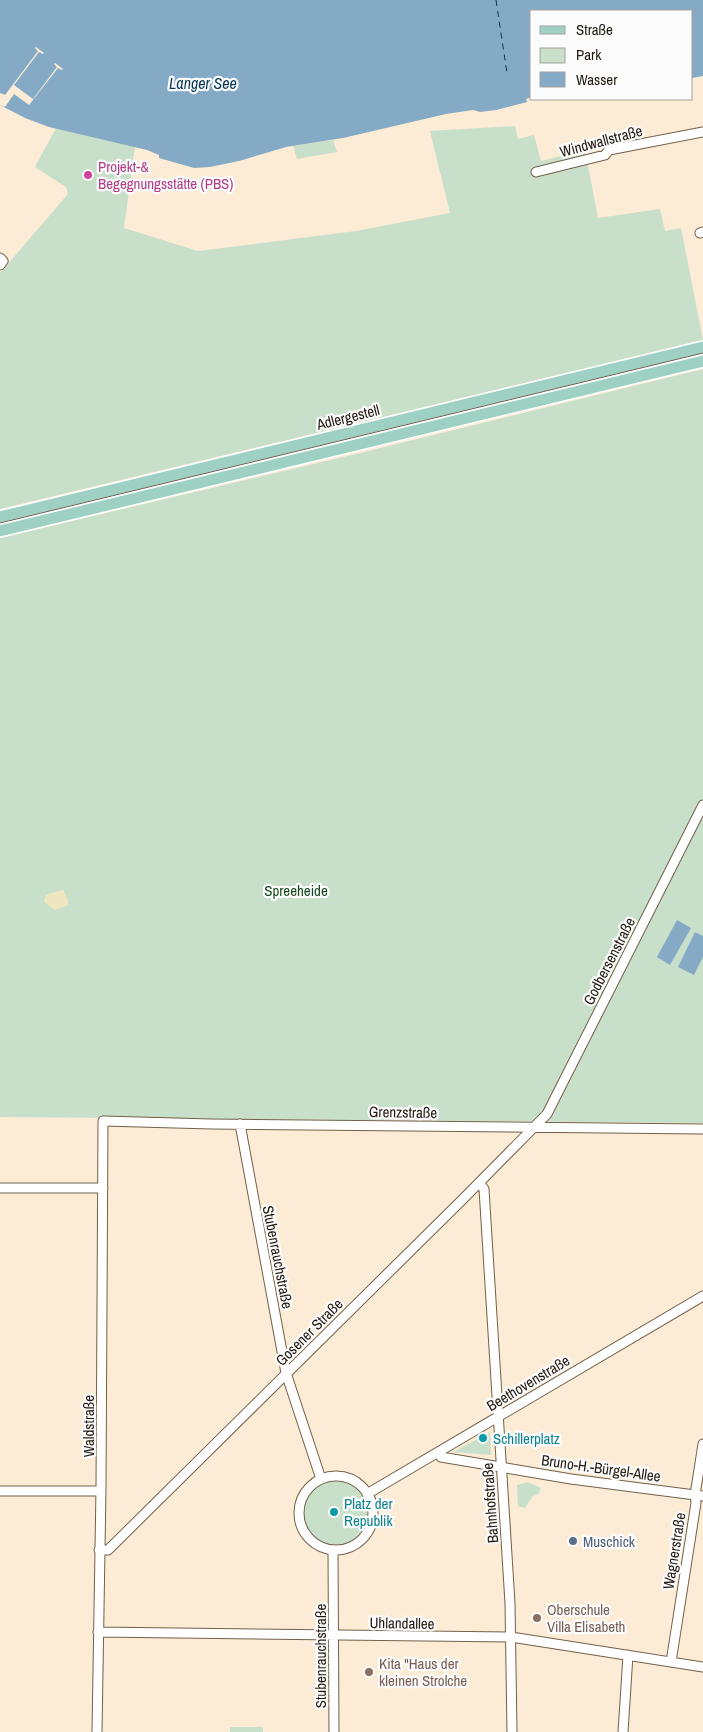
<svg xmlns="http://www.w3.org/2000/svg" width="703" height="1732" font-family="'Archivo Narrow',sans-serif">
<style>
.green{fill:#c8dfc9;fill-rule:evenodd}
.sand{fill:#efe5c0}
.water{fill:#84aac6}
.pier{fill:#fcecd6}
.lines{fill:none;stroke-linecap:round;stroke-linejoin:round}
.ferry{stroke:#073855;stroke-width:1;stroke-dasharray:6 5;stroke-linecap:butt}
.minor-casing{stroke:#726048;stroke-width:11}
.major-casing{stroke:#fff;stroke-width:14}
.minor{stroke:#fff;stroke-width:9}
.major{stroke:#9ed1c3;stroke-width:11}
.tram{stroke:#6b6052;stroke-width:1}
.hotel-dot{fill:#d1479c;stroke:#fcfcfc;stroke-width:2}
.culture-dot{fill:#0f9aa8;stroke:#fcfcfc;stroke-width:2}
.service-dot{fill:#5c6f8a;stroke:#fcfcfc;stroke-width:2}
.education-dot{fill:#8d6e63;stroke:#fcfcfc;stroke-width:2}
.labels{text-anchor:middle;dominant-baseline:central;stroke-width:4.5;stroke-linejoin:round;paint-order:stroke}
.street-label{font-size:15px;fill:#221a10;stroke:#fcfcfc}
.hotel-label{font-size:15px;fill:#b23c85;stroke:#fcfcfc;text-anchor:start}
.park-label{font-size:15px;fill:#15481d;stroke:#fcfcfc}
.culture-label{font-size:15px;fill:#0d838f;stroke:#fcfcfc;text-anchor:start}
.service-label{font-size:15px;fill:#4e5e75;stroke:#fcfcfc;text-anchor:start}
.education-label{font-size:15px;fill:#785e54;stroke:#fcfcfc;text-anchor:start}
.water-label{font-size:16px;font-style:italic;fill:#073855;stroke:#fcfcfc}
</style>
<rect width="100%" height="100%" fill="#fcecd6"/>
<path class="green" d="M515 126 518 139 534 135 541 161 585 150 598 218 660 209 665 231 681 228 703 340 0 509V273L68 194 66 187 35 167 56 128 135 146 124 228 198 251 356 231 450 213 430 131Z
M333 140 337 152 297 159 293 146Z
M703 369V1123L0 1117V538L356 454ZM63 890 68 905 63 907 46 895Z
M490 1432 491 1455 453 1452 489 1433Z
M302 1514a33 33 0 1 1 66 0a33 33 0 1 1-66 0Z
M528 1482 541 1488 539 1493 532 1497 525 1508 518 1506 517 1485Z
M230 1727H263V1732H230Z"/>
<path class="sand" d="M63 890 68 900V905L55 910 44 902 46 895Z"/>
<path class="water" d="M0 0H703V76L692 78V11H532V97L526 99 527 102 496 110 480 112 473 110 446 114 343 138 286 147 239 161 210 167 194 168 159 158V155L147 150 49 127 25 118 0 105Z
M677 920 691 928 670 965 657 957Z
M695 932 703 936V957L694 975 678 967Z"/>
<path class="pier" d="M36 47 44 53 43 54 39 52 14 85 33 99 57 67 54 64 55 63 63 69 62 70 58 68 29 105 14 94 5 107 0 105V93L5 95 38 51 35 48Z"/>
<g class="lines">
<path class="ferry" d="M496 0 507 73"/>
<g class="minor-casing">
<path id="minor" d="M536 172 605 155 609 150 703 132
M700 233 703 232
M0 258 3 261 0 265
M240 1124 286 1373 321 1479
M479 1183 484 1189 510 1603 512 1732
M0 1188H103
M439 1453 441 1457 571 1479 703 1496
M299 1513a37 37 0 1 1 74 0a37 37 0 1 1-74 0Z
M0 1491H101
M367 1494 703 1296
M99 1550H108L463 1199 547 1114 703 805
M333 1550 334 1732
M98 1632 511 1637 703 1667
M671 1662 696 1503 695 1495 703 1444
M97 1732 101 1488 103 1121 211 1124 703 1129
M623 1732 628 1655"/>
</g>
<g class="major-casing">
<path id="major" d="M0 517 703 347
M0 531 703 361"/>
</g>
<use href="#minor" class="minor"/>
<use href="#major" class="major"/>
<path class="tram" d="M0 523 703 353"/>
</g>
<circle class="hotel-dot" cx="88" cy="175" r="5"/>
<g class="culture-dot">
<circle cx="483" cy="1438" r="5"/>
<circle cx="334" cy="1512" r="5"/>
</g>
<circle class="service-dot" cx="573" cy="1541" r="5"/>
<g class="education-dot">
<circle cx="537" cy="1618" r="5"/>
<circle cx="369" cy="1672" r="5"/>
</g>
<g class="labels">
<g class="street-label">
<text transform="translate(601 141) rotate(-15)">Windwallstraße</text>
<text transform="translate(348 417) rotate(-14)">Adlergestell</text>
<text transform="translate(609 961) rotate(-63)">Godbersenstraße</text>
<text transform="translate(403 1112) rotate(1)">Grenzstraße</text>
<text transform="translate(278 1257) rotate(79)">Stubenrauchstraße</text>
<text transform="translate(309 1332) rotate(-45)">Gosener Straße</text>
<text transform="translate(528 1383) rotate(-31)">Beethovenstraße</text>
<text transform="translate(88 1426) rotate(-90)">Waldstraße</text>
<text transform="translate(601 1468) rotate(8)">Bruno-H.-Bürgel-Allee</text>
<text transform="translate(490 1503) rotate(-94)">Bahnhofstraße</text>
<text transform="translate(674 1551) rotate(-81)">Wagnerstraße</text>
<text transform="translate(402 1623) rotate(1)">Uhlandallee</text>
<text transform="translate(320 1656) rotate(-90)">Stubenrauchstraße</text>
</g>
<g class="hotel-label">
<text x="98" y="166">Projekt-&amp;<tspan x="98" dy="17">Begegnungsstätte (PBS)</tspan></text>
</g>
<g class="park-label">
<text x="296" y="890">Spreeheide</text>
</g>
<g class="culture-label">
<text x="493" y="1438">Schillerplatz</text>
<text x="344" y="1503">Platz der<tspan x="344" dy="17">Republik</tspan></text>
</g>
<g class="service-label">
<text x="583" y="1541">Muschick</text>
</g>
<g class="education-label">
<text x="547" y="1609">Oberschule<tspan x="547" dy="17">Villa Elisabeth</tspan></text>
<text x="379" y="1663">Kita "Haus der<tspan x="379" dy="17">kleinen Strolche</tspan></text>
</g>
<g class="water-label">
<text x="203" y="83">Langer See</text>
</g>
</g>
<rect x="530" y="10" width="162" height="90" fill="#fcfcfc" stroke="#a5a29e"/>
<rect x="540" y="26" width="25" height="8" fill="#9ed1c3" stroke="#a5a29e"/>
<text x="576" y="35" font-size="15" fill="#221a10">Straße</text>
<rect x="540" y="48" width="25" height="15" fill="#c8dfc9" stroke="#a5a29e"/>
<text x="576" y="60" font-size="15" fill="#221a10">Park</text>
<rect x="540" y="72" width="25" height="15" fill="#84aac6" stroke="#a5a29e"/>
<text x="576" y="85" font-size="15" fill="#221a10">Wasser</text>
</svg>
